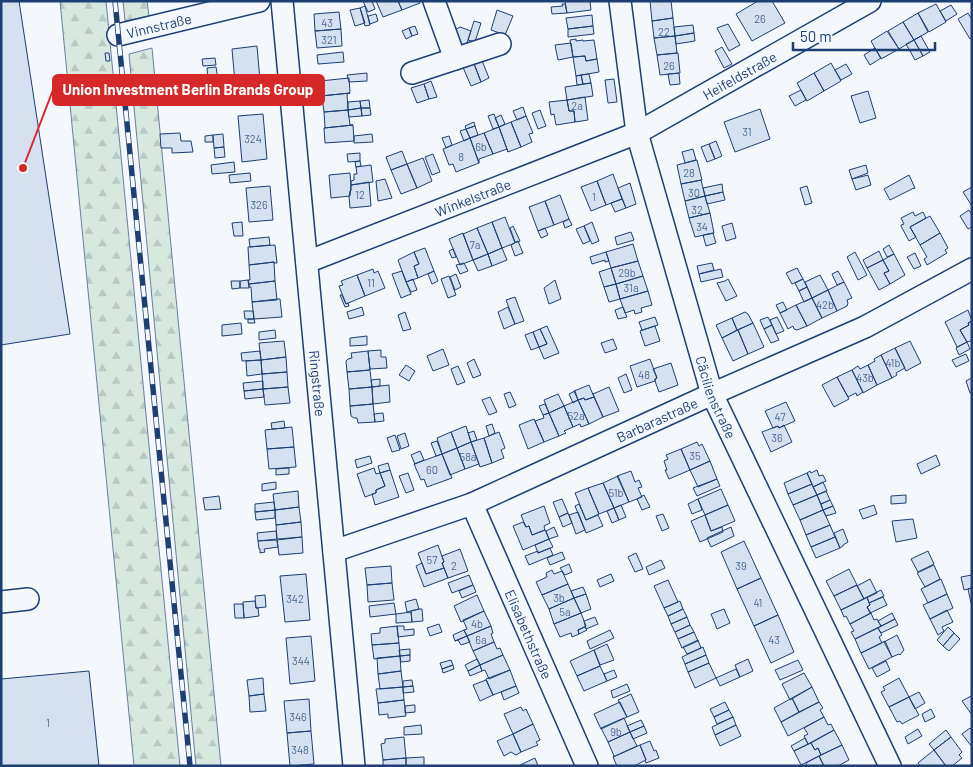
<svg xmlns="http://www.w3.org/2000/svg" width="973" height="767" font-family="Barlow,sans-serif">
<style>
.forest{fill:url(#forest-firs);stroke:#687fa3}
.building{fill:#d5e0f0;stroke:#1d3f73}
.lines{fill:none;stroke-linecap:round;stroke-linejoin:round}
.minor-casing{stroke:#1d3f73;stroke-width:24}
.minor{stroke:#f4f7fb;stroke-width:21}
.rail-casing{stroke:#1d3f73;stroke-width:5.5}
.rail{stroke:#f4f7fb;stroke-width:4;stroke-dasharray:11;stroke-linecap:butt}
.labels{text-anchor:middle;dominant-baseline:central;stroke-width:4;stroke-linejoin:round;paint-order:stroke}
.number-label{font-size:11px;fill:#4b6792}
.street-label{font-size:14px;fill:#1d3f73;stroke:#f4f7fb}
.leader{fill:none;stroke:#d62828;stroke-width:2}
.callout-dot{fill:#d62828;stroke:#f4f7fb;stroke-width:2}
.callout{fill:#d62828;stroke:#d62828;stroke-width:2}
.callout-label{font-size:15px;text-anchor:middle;font-weight:bold;fill:#fff}
</style>
<defs>
<pattern id="forest-firs" width="22" height="20" patternUnits="userSpaceOnUse" patternTransform="scale(1.25)"><rect width="22" height="20" fill="#d7e8df"/><path d="M5 1l3.5 6h-7zM16 11l3.5 6h-7z" fill="#b8c8c3"/></pattern>
</defs>
<rect width="100%" height="100%" fill="#f4f7fb"/>
<path class="forest" d="M60 1H106L180 766H134Z
M123 1H147L149 16 125 21Z
M152 48 221 766H196L129 54Z"/>
<path class="building" d="M1 1H19L70 334 1 345Z
M363 1H372L375 9 368 12Z
M376 1H398L402 10 383 17Z
M398 1H420V3L402 10Z
M565 1H590L591 10 567 13Z
M650 1H671L673 18 652 21Z
M758 1H772L785 23 752 41 736 14Z
M562 4H565L567 13 552 14 551 7 563 6Z
M936 4 946 22 929 32 918 13Z
M951 5 957 14 946 21 940 11Z
M365 6 370 25 365 26 360 8Z
M360 8 365 23 355 26 350 10Z
M497 10 513 16 505 35 491 30Z
M339 12 341 29 315 31 314 14Z
M918 13 928 32 914 40 903 22Z
M968 13 972 20V38L970 39 958 19Z
M376 14 378 21 370 24 368 16Z
M592 15 593 26 568 29 566 18Z
M673 18 675 36 654 38 652 21Z
M474 21 481 23 475 42 468 40Z
M903 22 914 40 899 49 888 31Z
M728 24 740 45 729 51 717 28Z
M693 25 694 33 675 36 674 27Z
M415 26 418 34 412 36 409 28Z
M593 26 594 34 568 37V29Z
M460 27 471 31 466 46 457 43 451 32Z
M409 28 412 36 406 39 402 31Z
M341 29 342 46 317 48 315 31Z
M887 31 899 49 881 59 871 41Z
M694 33 695 41 676 44 675 36Z
M675 36 677 53 657 55 654 38Z
M921 36 930 52 923 56 914 40Z
M576 39V41L583 40V41L594 40 597 59 586 61 585 56 573 57 570 40Z
M914 40 923 56 915 60 906 44Z
M571 43 573 57 558 60 555 45Z
M257 46 261 92 236 94 232 49Z
M722 47 732 64 724 68 715 51Z
M875 48 881 58 870 65 864 55Z
M343 52 344 62 318 64 317 55Z
M105 53H109L110 61H106Z
M678 53 680 73 660 75 657 55Z
M585 56 586 61 597 59 599 72 576 76 573 57Z
M215 58 216 65 203 66 202 59Z
M481 58 489 78 481 82 473 61Z
M473 61 481 82 471 86 462 65Z
M831 63 841 81 824 91 814 73Z
M846 64 852 74 841 80 835 70Z
M216 67 218 79 208 80 207 68Z
M367 73V81L349 82 347 75Z
M679 73 680 84 670 85 668 74Z
M814 73 824 91 807 101 797 83Z
M589 74 591 83 583 84 581 75Z
M581 75 583 84 577 85 576 76Z
M349 78 350 93 321 96 320 81Z
M614 79 617 102 608 103 605 80Z
M431 81 437 97 429 99 424 84Z
M591 83 593 96 567 100 565 87Z
M424 84 429 99 417 103 411 88Z
M801 90 806 100 795 106 789 96Z
M868 91 876 118 860 123 851 96Z
M350 93 347 94 348 110 324 112 322 97 321 96Z
M585 97 588 120 575 122 574 111H569L567 100Z
M369 100 370 108H361L360 101Z
M567 100 569 111H574L575 122 556 125 554 114 551 115 549 102Z
M360 101 361 108 348 110V102Z
M523 107 526 116 517 120 513 111Z
M361 108 362 116 349 117 348 110Z
M361 108H370L371 115 362 116Z
M760 109 770 139 735 152 724 122Z
M348 110 350 125H353L324 128 325 127 324 112Z
M540 110 546 126 538 129 532 113Z
M263 114 267 159 242 162 238 116Z
M494 114 499 127 493 129 488 116Z
M501 115 505 124 499 127 495 118Z
M526 116 533 133 529 134 532 142 521 147 511 122Z
M474 122 475 126 466 129 465 126Z
M511 122 521 147 508 152 499 127Z
M353 125 354 141 325 143 324 128Z
M475 126 478 135 470 138 466 129Z
M499 127 508 152 507 149 493 154 484 133Z
M466 129 470 138 464 141 460 131Z
M180 133 181 141H191L193 152 172 153V148H161L160 134Z
M484 133 493 154 479 159V163L470 138Z
M223 134 224 147 214 148 213 135Z
M372 134 373 142 354 143V136Z
M213 135V142H205V136Z
M449 136 452 145 446 148 442 138Z
M470 138 479 163 456 172 453 164 449 165 443 149Z
M716 141 722 156 715 159 709 144Z
M709 144 715 159 707 162 701 147Z
M224 147 225 157 215 158 214 148Z
M693 149 696 160 685 163 682 152Z
M402 151 407 164 391 170 386 157Z
M360 153V161L348 162 347 154Z
M433 154 440 172 432 175 425 157Z
M423 158 432 181 417 188 407 164Z
M697 160 702 180 681 184 677 165Z
M360 161 361 166 356 167 355 162Z
M234 162 235 172 212 174 211 165Z
M407 164 417 188 401 194 391 170Z
M371 165 373 182 351 185V181L354 180V174H357L356 167Z
M866 165 868 173 852 179 849 170Z
M250 173 251 181 230 183 229 175Z
M350 173 351 185 350 196 331 198 329 175Z
M613 174 622 199 606 205 597 181Z
M868 175 871 185 856 190 852 179Z
M909 175 915 188 914 189V188L890 200 884 189Z
M385 179 392 198 378 201 376 181Z
M701 180 705 196 685 201 681 184Z
M597 181 606 205 591 211 581 187Z
M369 182 371 206 350 208 349 196 350 191H351V185Z
M630 183 636 204 626 208 618 188Z
M722 184 723 192 705 196 703 188Z
M270 186 273 220 249 222 246 188Z
M807 186 812 203 805 205 800 188Z
M972 187V206L963 192Z
M723 192 725 200 707 204 705 196Z
M560 195 569 219 554 225 545 201Z
M705 196 710 213 689 218 685 201Z
M622 199 626 208 615 212 611 203Z
M545 201 554 225 538 231 529 207Z
M969 210 972 215V227L968 229 960 216Z
M913 212 915 216 923 212 926 218 910 227 916 237 909 241 901 226V225L904 224 901 218Z
M710 213 714 233 695 237 689 218Z
M930 216 940 233 920 245 910 227Z
M505 217 515 243 502 248 492 222Z
M569 219 572 225 565 228 563 222Z
M242 222 243 236H234L232 223Z
M492 222 502 248 488 254 477 228Z
M592 222 599 241 592 244 584 226Z
M732 223 736 238 726 241 722 226Z
M513 226 520 241 518 242H515L510 228Z
M584 226 590 241 583 244 576 229Z
M477 228 488 254 473 260 463 234Z
M545 228 548 235 541 238 538 231Z
M631 232 634 240 617 245 615 237Z
M463 233 473 260 460 265 449 239Z
M713 233 716 243 706 246 703 235Z
M940 233 948 248 945 250 947 253 927 265 924 259 927 257 920 245Z
M269 237 270 245 250 247 249 239Z
M518 241 523 253 515 256 511 245Z
M633 244 638 261 611 268 606 252Z
M275 245 277 263H274V262L249 265 248 247Z
M889 245 894 254 887 257 883 249Z
M425 248 434 271 418 278 414 266 419 264 414 252Z
M502 248 507 260 492 266 488 254Z
M453 249 456 257 452 258 449 251Z
M879 251 883 260 867 268 863 260Z
M414 252 419 264 414 266 418 278 406 282 398 260Z
M606 252 609 261 605 262V260L592 264 590 257Z
M855 252 867 275 858 280 847 257Z
M915 253 921 266 914 269 907 257Z
M488 254 492 266 478 271 473 260Z
M894 254 905 275 890 284 884 273 889 271 883 260Z
M883 260 889 271 884 273 890 284 879 290 867 268Z
M638 261 643 276 616 284 611 268Z
M274 262 275 281 249 284 248 280H250L249 265Z
M464 263 468 271 460 274 456 265Z
M712 263 714 270 699 274 697 266Z
M611 268 616 284 604 287 599 272Z
M797 268 803 279 792 284 786 273Z
M373 269 374 273 378 271 385 288 365 296 357 275Z
M721 269 723 277 701 282 699 274Z
M402 271 411 294 401 298 392 274Z
M434 271 438 281 432 284 428 274Z
M838 271 844 282 837 285 832 274Z
M456 274 461 287 455 290 450 277Z
M357 275 365 296 346 304 339 286 343 285 341 281Z
M820 275 828 290 812 298 805 282Z
M449 276 456 295 448 298 441 279Z
M643 276 648 291 620 299 616 284Z
M413 279 417 290 411 292 406 282Z
M728 279 737 296 726 301 717 283 725 281Z
M803 279 807 287 799 291 795 283Z
M248 280 249 288H240V281Z
M555 280 561 299 549 304 544 288Z
M231 281H240V288L232 289Z
M275 281 277 300 252 302 251 287H249V284Z
M844 282 852 298 847 300 848 303 847 306 837 311 828 290Z
M616 284 620 299 609 302 604 287Z
M807 287 812 298 804 302 799 291Z
M828 290 837 311 822 318 812 298Z
M648 291 652 305 641 308 642 312 635 314 634 310 625 313 620 299Z
M340 295H342L346 304 348 303 349 306 345 307Z
M515 297 524 321 515 324 506 300Z
M812 298 822 318 807 326 796 305Z
M277 299H280L282 317 254 319 252 302Z
M783 302 787 310 780 313 776 305Z
M796 305 807 326 797 330 794 329 793 326 788 329 780 313Z
M362 307 364 315 349 319 347 312Z
M508 307 515 324 504 329 498 312Z
M623 307 627 317 618 319 615 310Z
M968 310 972 321 968 323 969 325 960 330 967 342 957 347 945 322Z
M244 311H253L254 319H245Z
M405 312 411 329 403 331 398 315Z
M745 312 748 314 753 323 737 330 732 318Z
M655 317 658 325 642 330 639 322Z
M768 317 772 325 764 329 760 320Z
M777 317 784 331 776 334 770 320Z
M732 318 737 330 722 338 716 325Z
M248 319H254L255 323H248Z
M972 321V343L970 341 967 342 960 330 969 325 968 323Z
M241 323 242 334 222 336V325Z
M753 323 764 347 748 354 738 330Z
M772 325 779 340 771 343 764 329Z
M547 326 559 353 544 359 539 347 547 344 540 329Z
M655 326 660 341 645 346 640 331Z
M540 329 547 344 539 347 533 332Z
M275 330 276 338 259 340V332Z
M738 330 748 354 733 361 722 338Z
M533 332 539 347 531 350 525 335Z
M367 336V345L350 346V338Z
M613 339 617 349 605 353 601 343Z
M284 341 286 357 261 360 259 343Z
M910 341 921 363 906 371 895 348Z
M967 342 970 349 959 355 956 348Z
M895 348 905 368 896 373 897 375 892 378 881 355Z
M443 349 449 365 433 371 427 356Z
M381 350V357H386L387 368 370 369 368 351Z
M260 351 261 360 242 361 241 353Z
M368 351 370 370 347 372 346 361 348 359 352 358 351 353Z
M966 354 969 361 956 367 952 360Z
M881 355 892 378 877 385 868 365 875 361 874 359Z
M286 357 287 372 262 374 261 360Z
M474 359 481 375 473 378 467 363Z
M650 359 657 378 655 379V381L637 387 630 366Z
M261 360 262 374 247 376 246 361Z
M671 363 678 385 659 392 655 381V379L657 378 653 369Z
M406 365 415 371 409 381 399 375Z
M868 365 877 385 863 393 852 370 858 366 860 369Z
M458 366 465 382 457 385 451 369Z
M370 370 372 387 349 389 347 372Z
M852 370 863 392 857 396 856 393 848 397 837 377Z
M287 372 288 387 263 389 262 374Z
M626 374 632 390 624 393 618 378Z
M837 377 849 399 834 407 822 385Z
M972 378V393H970L966 381Z
M380 379V386L372 387 371 380Z
M263 381V389L244 391 243 383Z
M389 385 390 402 373 404 372 387Z
M589 385 594 397 585 400 584 398 578 400 574 391Z
M288 387 290 403 265 405 263 389Z
M372 387 373 404 350 406 349 389Z
M609 387 619 411 603 417 593 394Z
M263 389 264 397 245 399 244 391Z
M575 391 578 400 573 403 569 394Z
M510 392 516 405 509 408 504 394Z
M558 394 564 406 549 413 544 400Z
M490 397 497 412 489 415 482 400Z
M594 397 603 417 589 424 578 400 584 398 585 400Z
M578 400 589 424 581 427 580 424 573 427 564 406Z
M786 402 795 421 779 428 778 426 773 428 765 411Z
M373 404 375 422 358 423 357 418H354L351 416 350 406Z
M545 404 549 413 543 415 539 406Z
M564 406 573 427 564 431 566 433 559 436 549 413Z
M383 413 384 421 375 422 374 414Z
M549 413 559 436 544 442 535 421 544 418 543 415Z
M534 419 544 442 528 449 519 425Z
M284 421 285 428 272 429 271 423Z
M492 424 495 433 489 436 486 426Z
M784 425 792 442 771 452 762 432 778 426 779 428Z
M466 426 471 442 457 448 451 432Z
M292 427 294 447 267 449 265 430Z
M474 431 477 440 471 442 468 432V433Z
M451 432 457 448 442 454 437 438Z
M499 432 505 448 501 450 504 458 492 463 484 438Z
M405 433 409 446 401 449 397 436Z
M395 435 400 450 392 452 387 438Z
M484 438 492 463 480 467 471 442Z
M437 441 442 454 436 456 431 443Z
M471 442 479 464 465 469 457 448Z
M697 442 699 446 702 444 710 461 690 470 681 449Z
M294 447 296 467 269 469 267 449Z
M457 448 465 469 450 475 442 454Z
M681 449 690 470 669 479 665 470H667L664 461 668 459 666 455Z
M420 451 424 460 415 464 411 455Z
M442 454 452 478 427 487 424 479 421 480 414 464Z
M936 455 940 465 921 474 917 464Z
M370 456 372 463 357 468 355 460Z
M710 461 717 479 698 487 690 470Z
M388 463 390 470 380 473 378 466Z
M289 468V474L276 475V469Z
M374 468 376 474 380 473 385 486 376 490V493L365 497 357 474Z
M390 470 399 497 375 505 372 494 376 493V490L385 486 380 473Z
M817 470 819 476 823 475 826 481 813 487 807 473 810 471 811 473Z
M631 471 635 482 639 480 642 487 638 488 642 497 629 502 617 476Z
M408 473 414 490 406 493 399 476Z
M807 473 812 484 788 494 784 483Z
M618 476 629 502 614 508 603 483Z
M717 479 720 486 697 496 693 488Z
M276 482V489L262 491V484Z
M823 482 827 491 817 495 813 487Z
M603 483 614 508 599 514 588 488Z
M812 484 817 495 793 505 788 494Z
M588 488 599 514 586 520 575 493Z
M721 489 728 505 705 515 698 499Z
M298 491 299 507 275 510 273 494Z
M826 491 830 500 821 504 817 495Z
M644 495 650 507 642 510 637 499Z
M817 495 823 510 800 520 793 505Z
M906 495V503L891 504V496Z
M219 496 221 509 205 510 203 498Z
M562 499 568 513 559 517 553 502Z
M698 499 702 510 692 514 688 504Z
M830 500 833 506 823 510 821 504Z
M274 502 275 510 255 512V504Z
M579 504 586 520 598 515 603 526 586 533 575 506Z
M621 505 626 517 619 520 614 508Z
M728 505 735 521 711 531 705 515Z
M874 505 877 514 863 519 859 510Z
M544 506 550 523 544 526 545 530 532 535 529 526 526 527 521 515Z
M833 506 836 513 826 516 823 510Z
M299 507 301 522 276 525 275 510Z
M614 508 619 520 612 523 607 511Z
M275 510V518L256 520 255 512Z
M823 510 830 525 806 535 800 520Z
M578 512 585 530 576 534 569 515Z
M568 513 572 523 563 527 559 517Z
M663 514 669 528 662 531 656 516Z
M705 515 711 531 722 527 723 532 700 542 691 521Z
M913 519 917 538 896 542 892 521Z
M301 522 302 537 277 539 276 525Z
M523 522 526 527 529 526 532 535 545 530 549 539 523 550 513 526Z
M830 525 835 537 811 547 806 535Z
M554 527 558 536 549 539 546 531Z
M731 527 734 536 711 547 707 538Z
M843 529 848 542 843 545V546L840 548 834 533Z
M276 531 277 539 258 541 257 533Z
M302 537 303 553 279 555 277 540Z
M835 537 840 548 816 558 811 547Z
M549 539 553 547 538 553 535 545Z
M277 540 278 547 264 549 265 552 260 553V549H259L258 541Z
M744 541 761 578 737 589 721 552Z
M438 545 444 562 442 563 444 568 426 574 418 553Z
M550 548 553 555 529 565 525 556 538 551V553Z
M460 549 468 571 448 578 442 563 444 562 442 556Z
M928 551 934 564 918 572 911 559Z
M562 552 565 559 550 565 547 558Z
M636 553 643 569 635 572 628 557Z
M661 560 665 568 649 575 646 567Z
M422 563 426 574 444 568 448 578 424 587 416 566Z
M569 564 572 572 565 575 560 568Z
M934 565 940 579 925 587 917 573Z
M391 566 392 583 367 585 365 568Z
M849 569 857 585 834 596 826 581Z
M552 570 554 574 562 571 568 584 542 595 536 582 547 577 546 573Z
M306 574 310 620 285 622 280 576Z
M611 574 614 581 600 587 597 580Z
M469 575 473 585 452 593 448 583Z
M972 575V588L964 590 961 577Z
M761 578 778 615 754 626 737 589Z
M870 579 877 593 864 599 857 586Z
M941 579 947 594 928 603 921 589Z
M668 580 678 602 664 608 654 586Z
M392 583 394 600 368 602 367 585Z
M568 584 574 598 549 609 542 595Z
M473 585 476 592 462 598 459 591Z
M857 585 864 599 841 610 834 596Z
M583 587 586 594 574 598 571 591Z
M972 588V602L971 603 968 589Z
M881 590 884 596 869 603 867 597Z
M586 594 591 609 581 613 574 598Z
M947 594 953 608 930 619 923 605Z
M265 595 266 607 256 608 255 596Z
M477 595 484 611 461 622 454 606Z
M867 597 870 605 867 607 871 613 850 624 846 616 844 617 841 610Z
M883 597 887 605 870 613 867 607 870 605 869 603Z
M574 598 581 613 554 624 549 609Z
M416 599 419 609 407 612 405 602Z
M255 601 256 608H258L259 616 244 618 243 602Z
M680 601 683 609 668 616 664 608Z
M394 603 396 614 370 617 369 606Z
M234 604H243L244 618H235Z
M419 609H422L423 621 412 622 411 611Z
M683 609 687 617 671 624 668 616Z
M724 609 730 623 717 629 711 614Z
M947 610 953 622 942 627 944 631 938 635 930 619Z
M484 611 491 626 467 636 464 630 467 629 463 620Z
M411 612 412 622 396 623V614Z
M581 613 586 626 578 630 579 634 572 637 571 633 560 637 554 624Z
M871 613 874 620 877 619 881 626 855 639 851 632 854 631 850 624Z
M892 613 895 619 881 626 878 621Z
M778 615 794 652 771 663 754 626Z
M595 617 598 624 586 629 584 621Z
M687 617 690 625 675 632 671 624Z
M895 619 898 625 881 633 878 628Z
M439 624 442 632 430 636 427 628Z
M690 625 694 632 678 639 675 632Z
M397 626 399 643 372 645 371 634 380 633V628Z
M397 626H404V630L414 629V635L398 637Z
M491 626 493 633 491 634 494 642 473 651 467 636Z
M585 627 587 630 579 634 578 630Z
M948 627 954 633 943 646 937 640Z
M878 628 882 635 879 637 882 643 861 653 855 639Z
M464 630 467 636 455 641 453 635Z
M610 630 614 638 590 649 587 641Z
M694 632 698 641 682 648 678 639Z
M954 633 960 639 949 651 943 646Z
M897 635 904 650 900 655 899 654 892 657 884 642Z
M311 636 315 681 290 684 286 638Z
M467 636 470 642 461 645 458 640 455 641Z
M698 640 701 648 687 654 683 647Z
M885 641 892 657 869 669 861 653Z
M494 642 497 649 500 648 503 655 480 665 473 651Z
M399 643 400 656 374 659 372 645Z
M607 644 614 660 600 665 594 650Z
M703 647 706 655 685 664 682 657Z
M410 649V655L400 656 399 650Z
M594 650 600 666 577 676 570 661Z
M410 655V661L401 662 400 656Z
M503 655 510 670 489 679 485 670 482 671 480 665Z
M706 655 709 663 688 672 685 664Z
M400 656 401 671 378 674 377 658Z
M477 659 480 665 468 671 465 665Z
M748 659 753 671 740 677 735 665Z
M451 660 453 665 442 669 440 663Z
M798 660 803 670 780 680 775 670Z
M886 661 890 670 877 677 872 668Z
M709 663 716 678 695 688 688 672Z
M453 665 454 669 443 673 442 669Z
M480 665 482 671 470 676 468 671Z
M600 666 607 681 584 691 577 676Z
M736 669 740 677 720 686 716 678Z
M510 670 516 686 493 695 486 679Z
M614 670 617 677 607 681 604 674Z
M89 671 99 766H1V679Z
M401 671 403 687 380 689 378 674Z
M804 673 812 687 790 700 782 684Z
M263 678 264 694 249 696 247 680Z
M899 678 909 697 889 707 881 692 885 690 883 687Z
M412 680 413 686 403 687V681Z
M486 680 493 695 480 701 473 685Z
M627 684 630 691 613 698 611 691Z
M413 686 414 692 403 693V687Z
M516 686 519 693 504 700 501 692Z
M403 687 404 700 378 703 376 689Z
M812 687 819 702 799 712 792 698Z
M919 692 925 703 915 709 909 697Z
M264 694 266 711 250 712 249 696Z
M631 694 639 712 627 717 618 700Z
M971 696 972 697V715L962 701Z
M909 697 919 715 902 724 900 721 897 722 889 707Z
M792 698 799 712 781 722 774 708Z
M309 699 311 731 287 733 284 701Z
M404 700 406 716 388 718V714L379 715 378 703Z
M620 702 627 717 601 729 594 714Z
M725 702 729 710 714 717 710 709Z
M819 702 823 708 820 710 824 717 788 736 781 722Z
M413 705H415V712L405 713V706Z
M521 707 523 711 526 709 533 724 513 734 504 714Z
M931 709 935 717 925 722 922 714Z
M729 710 733 717 717 724 714 717Z
M733 717 736 725 715 735 712 727Z
M824 717 828 725 831 724 834 730 808 744 804 736 808 734 804 728Z
M624 718 630 732 608 742 601 728Z
M641 720 644 726 630 732 627 726Z
M533 724 540 740 536 742 538 745 521 752 513 734Z
M421 725 422 734 404 735V727Z
M736 725 741 736 720 746 715 735Z
M644 726 647 733 633 739 630 732Z
M970 728 972 730V747L962 734Z
M918 729 922 736 908 744 905 737Z
M834 730 842 745 821 755 818 748 815 750 811 743Z
M946 730 951 737 934 750 929 744Z
M311 731 314 764 290 766 287 733Z
M630 732 637 746 613 757 614 756 608 742Z
M513 734 521 752 516 755 511 752 504 756 497 741Z
M404 737 406 758 383 760 381 744 385 743V739Z
M951 737 962 752 959 755 962 758 952 766H946L934 750Z
M805 738 808 744 794 751 791 746Z
M650 741 654 751 656 750 659 758 646 763 645 760H646L640 745Z
M811 743 815 750 818 748 821 755 801 765 794 751Z
M640 745 646 760 634 766H617L613 757Z
M842 745 849 760 838 766H824L819 756Z
M934 750 946 766H920L918 763Z
M819 756 824 766H807L806 763Z
M424 757V766H406V758Z
M406 758V766H383V760Z
M535 758 538 766 520 765Z"/>
<g class="lines">
<g class="minor-casing">
<g id="minor">
<path id="s1" d="M282 1 354 766"/>
<path d="M434 1 455 59"/>
<path id="s2" d="M620 1 637 133 712 394 890 766"/>
<path id="s3" d="M118 35 259 1"/>
<path d="M412 73 500 44"/>
<path id="s4" d="M307 262 637 133 870 1"/>
<path id="s5" d="M472 504 587 766"/>
<path id="s6" d="M334 551 472 504 712 394 865 327 972 269"/>
<path d="M1 602 28 599"/>
</g>
</g>
<use href="#minor" class="minor"/>
<g class="rail-casing">
<path id="rail" d="M115 1 190 766"/>
</g>
<use href="#rail" class="rail"/>
</g>
<g class="labels">
<g class="number-label">
<text x="760" y="18">26</text>
<text x="327" y="22">43</text>
<text x="664" y="31">22</text>
<text x="329" y="39">321</text>
<text x="669" y="65">26</text>
<text x="577" y="105">2a</text>
<text x="747" y="131">31</text>
<text x="253" y="138">324</text>
<text x="481" y="146">6b</text>
<text x="461" y="156">8</text>
<text x="689" y="172">28</text>
<text x="694" y="192">30</text>
<text x="360" y="194">12</text>
<text x="594" y="196">1</text>
<text x="259" y="204">326</text>
<text x="697" y="209">32</text>
<text x="702" y="226">34</text>
<text x="475" y="244">7a</text>
<text x="627" y="272">29b</text>
<text x="371" y="282">11</text>
<text x="631" y="287">31a</text>
<text x="825" y="304">42b</text>
<text x="893" y="362">41b</text>
<text x="644" y="374">48</text>
<text x="865" y="377">43b</text>
<text x="576" y="415">52a</text>
<text x="780" y="416">47</text>
<text x="777" y="437">36</text>
<text x="695" y="455">35</text>
<text x="468" y="456">58a</text>
<text x="432" y="469">60</text>
<text x="616" y="492">51b</text>
<text x="432" y="559">57</text>
<text x="454" y="565">2</text>
<text x="741" y="565">39</text>
<text x="559" y="597">3b</text>
<text x="295" y="598">342</text>
<text x="758" y="602">41</text>
<text x="565" y="611">5a</text>
<text x="477" y="623">4b</text>
<text x="481" y="639">6a</text>
<text x="774" y="639">43</text>
<text x="301" y="660">344</text>
<text x="298" y="716">346</text>
<text x="48" y="722">1</text>
<text x="616" y="731">9b</text>
<text x="300" y="749">348</text>
</g>
<g class="street-label">
<text stroke="none"><textPath href="#s3" startOffset="42">Vinnstraße</textPath></text>
<text stroke="none"><textPath href="#s4" startOffset="472">Heifeldstraße</textPath></text>
<text stroke="none"><textPath href="#s4" startOffset="178">Winkelstraße</textPath></text>
<text stroke="none"><textPath href="#s1" startOffset="384">Ringstraße</textPath></text>
<text stroke="none"><textPath href="#s2" startOffset="409">Cäcilienstraße</textPath></text>
<text stroke="none"><textPath href="#s6" startOffset="349">Barbarastraße</textPath></text>
<text stroke="none"><textPath href="#s5" startOffset="142">Elisabethstraße</textPath></text>
</g>
</g>
<path class="leader" d="M23 168L53 90"/>
<circle class="callout-dot" cx="23" cy="168" r="5"/>
<rect class="callout" x="53" y="75" width="271" height="30" rx="5"/>
<g class="callout-label">
<text x="188" y="95">Union Investment Berlin Brands Group</text>
</g>
<rect width="973" height="767" fill="none" stroke="#1d3f73" stroke-width="5"/>
<path d="M793 42v8h142v-8" fill="none" stroke="#1d3f73" stroke-width="2.5"/>
<text x="800" y="42" font-size="15" fill="#1d3f73" stroke="#f4f7fb" stroke-width="4" paint-order="stroke">50 m</text>
</svg>
